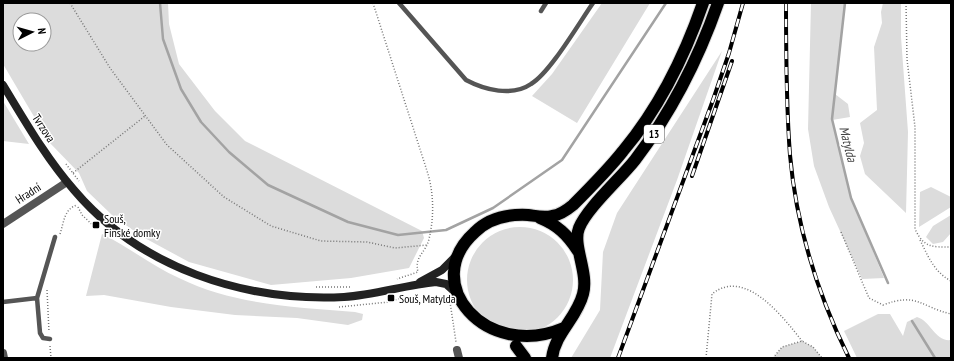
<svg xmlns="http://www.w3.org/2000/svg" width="954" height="361" font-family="'PT Sans Narrow',sans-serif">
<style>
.green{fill:#dcdcdc;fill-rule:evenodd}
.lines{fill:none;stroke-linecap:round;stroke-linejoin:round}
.stream{stroke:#a3a3a3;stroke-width:2.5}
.highway-casing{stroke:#dbdbdb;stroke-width:14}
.path{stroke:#777;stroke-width:1.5;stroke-dasharray:1 2;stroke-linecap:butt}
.lane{stroke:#555;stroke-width:4.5}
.street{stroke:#555;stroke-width:8}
.secondary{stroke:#222;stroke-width:8}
.highway{stroke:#000;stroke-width:12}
.rail-casing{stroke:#000;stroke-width:4}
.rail{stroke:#fff;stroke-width:2.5;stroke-dasharray:8;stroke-linecap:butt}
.poi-dot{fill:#000;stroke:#fff;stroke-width:1.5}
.labels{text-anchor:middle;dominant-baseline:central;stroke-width:3;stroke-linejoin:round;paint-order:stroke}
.shield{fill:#fff;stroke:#4c4c4c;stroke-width:1}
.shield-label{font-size:11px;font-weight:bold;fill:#000}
.street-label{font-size:12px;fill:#000;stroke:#fff}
.poi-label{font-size:12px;fill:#000;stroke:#fff;text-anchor:start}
.water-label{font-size:13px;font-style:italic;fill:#444;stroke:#fff}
</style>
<rect width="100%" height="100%" fill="#fff"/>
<path class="green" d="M3 3H168L169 24 179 64 215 111 245 141 422 231 424 238 409 268 351 278 271 285 189 262 141 236 112 215 87 191 79 173 49 142 3 64ZM20 20H44V44H20Z
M602 3H650L577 123 532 96 552 74Z
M811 3H845L835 94 848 104 850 117 832 120 851 198 884 278 862 279 829 207 814 166 808 129Z
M883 3H901V37L908 132 906 213 865 174 860 156 864 143 860 123 877 110 874 47 882 23 881 12Z
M722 51 677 180 610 358H571L600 310 603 252 617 213Z
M3 101 29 144 3 141Z
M931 187 951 197V207L919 227 920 192Z
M951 215V233L943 242 933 244 926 237 933 226Z
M467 280a53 53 0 1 1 106 0a53 53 0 1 1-106 0Z
M102 234C129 247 152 266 179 278 234 305 295 307 355 312L363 314 362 320 348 325 297 318 235 315 171 307 104 295 86 296Z
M878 314H890L903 336 907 322 917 317C931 321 935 342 951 340V358H857L844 331Z
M802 341 813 347 822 358H773L782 347Z"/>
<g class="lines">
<path class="stream" d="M160 3 163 39 181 89 201 122 229 152 268 185 348 222 398 235 446 230 493 208 562 160 666 3
M845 3 832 119 851 198 888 283
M912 321 935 358"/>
<g class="highway-casing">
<path id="highway" d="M540 218C557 225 567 234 578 251
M564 328C486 361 418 283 475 232 489 218 508 214 528 215 536 216 544 218 552 216 560 215 567 210 573 205 590 188 608 170 623 151 659 108 685 55 703 3
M516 346 525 358
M552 358C555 333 577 318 583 294 589 273 572 245 579 228 587 208 620 179 635 160 671 113 698 60 718 3"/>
</g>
<path class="path" d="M70 3 110 68 167 145 224 197 271 226 321 241 367 242 395 248 427 245
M373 3 428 174C434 195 434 218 429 239 426 253 414 256 418 272L397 279
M906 3 907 59 915 127V229C924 248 932 247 951 247
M66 164 79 181
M73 173 145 116
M78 207 82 215 97 229
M841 232 869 298 883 305C917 292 921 307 951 314
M60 234C64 222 64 209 77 205
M920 240C928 256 934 272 951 281
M316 287H350
M47 290 49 332
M450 302 456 342
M339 307 389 302 406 296
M50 346 51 358
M706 358 712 294C745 267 783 317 802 341
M773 358 782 347 802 341 813 347 822 358"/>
<path class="lane" d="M399 3 466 80C485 90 512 97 531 84 550 73 579 23 593 3
M541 11 546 3
M37 298 40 333 43 338 50 339
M3 302 37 298 55 237"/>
<path class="street" d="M3 224 67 182
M457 350 459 358
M3 353 4 358"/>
<path class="secondary" d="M3 85C25 121 46 158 74 190 140 268 244 302 344 297 375 295 405 285 436 282L446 284 455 292
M420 282 442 270 457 255"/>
<use href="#highway" class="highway"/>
<g class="rail-casing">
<path id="rail" d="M786 3C786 54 786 104 790 155 796 224 818 295 849 358
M692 176 732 61
M618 358 713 100 729 53 743 3"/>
</g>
<use href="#rail" class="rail"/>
</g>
<g class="poi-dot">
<rect x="92" y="221" width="8" height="8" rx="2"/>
<rect x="387" y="294" width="8" height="8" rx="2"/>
</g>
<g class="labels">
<rect class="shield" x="644" y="125" width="20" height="18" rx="3"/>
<g class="shield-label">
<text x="654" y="134">13</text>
</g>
<g class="street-label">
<text transform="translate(44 128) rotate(57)">Tvrzova</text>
<text transform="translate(28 193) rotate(-33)">Hradní</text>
</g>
<g class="poi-label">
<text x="104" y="218">Souš,<tspan x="104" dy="14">Finské domky</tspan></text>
<text x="399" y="298">Souš, Matylda</text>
</g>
<g class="water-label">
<text transform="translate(848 144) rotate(76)">Matylda</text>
</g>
</g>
<rect width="954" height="361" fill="none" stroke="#000000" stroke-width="8"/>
<g transform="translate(32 32) rotate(84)"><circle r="19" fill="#ffffff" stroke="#999999"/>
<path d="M0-3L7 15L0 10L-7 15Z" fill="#000000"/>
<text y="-6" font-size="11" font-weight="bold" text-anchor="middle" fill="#000000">N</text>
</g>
</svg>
